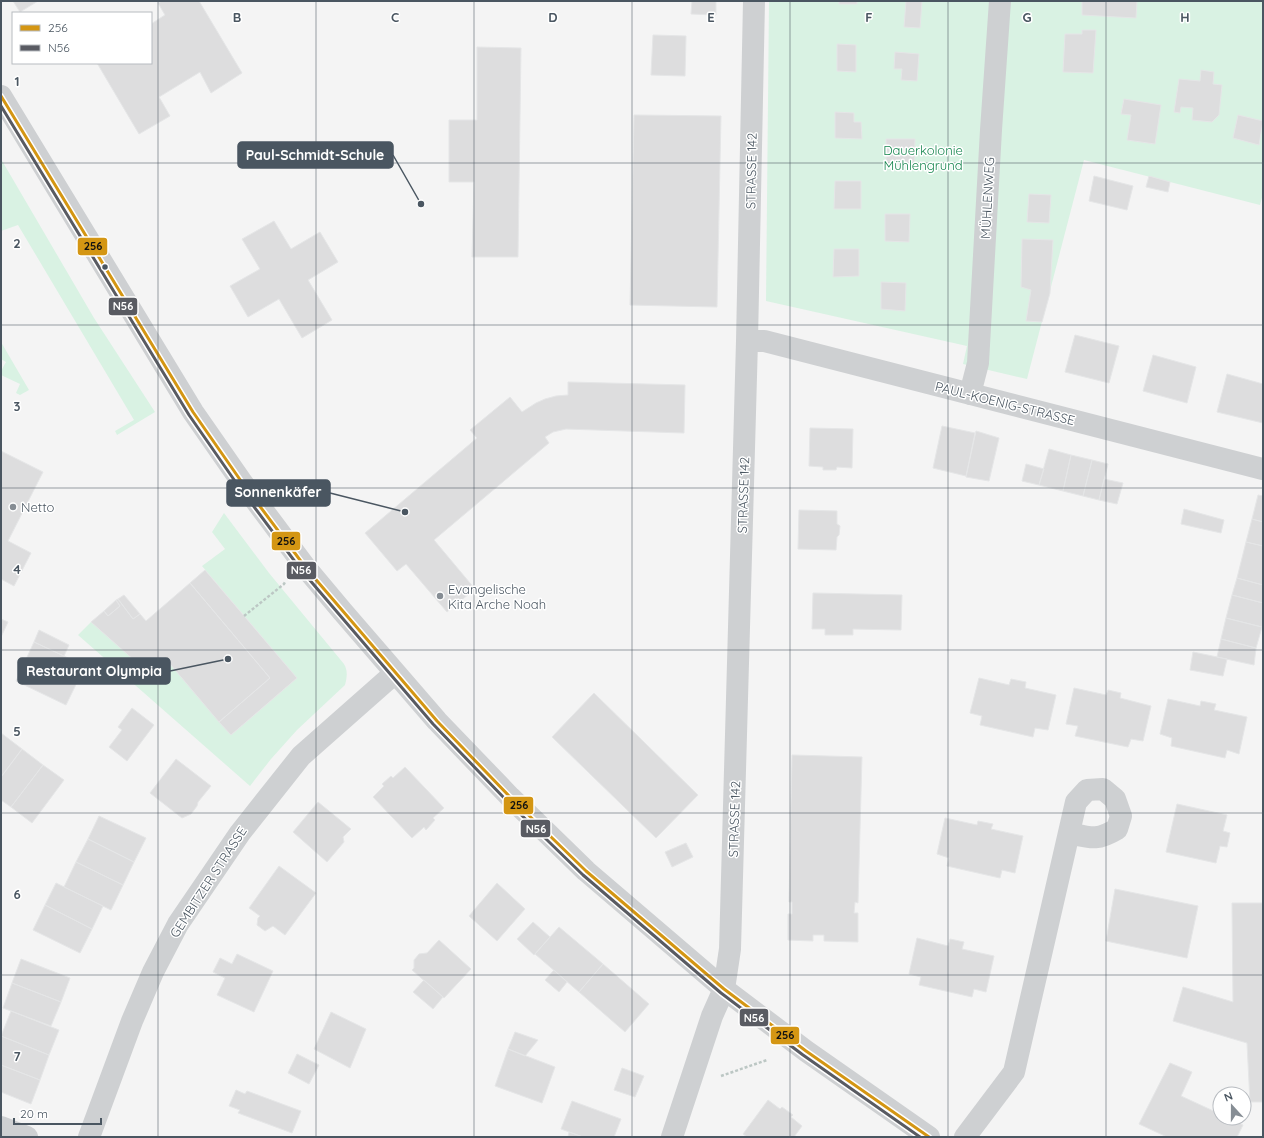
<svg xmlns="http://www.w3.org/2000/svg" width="1264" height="1138" font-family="Quicksand,sans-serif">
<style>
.green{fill:#d9f2e3}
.building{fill:#ddddde;stroke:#e5e6e7}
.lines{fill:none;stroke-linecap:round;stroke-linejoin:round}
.path{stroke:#bcc7c4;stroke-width:2.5;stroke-dasharray:3 2;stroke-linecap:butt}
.minor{stroke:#ced0d2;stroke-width:22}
.bus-1-casing{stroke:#fff;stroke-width:6}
.bus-2-casing{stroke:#fff;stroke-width:6}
.bus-1{stroke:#d49613;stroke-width:3}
.bus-2{stroke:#595b62;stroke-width:3}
.grid{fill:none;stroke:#4a5661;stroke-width:1;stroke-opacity:0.55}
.bus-dot{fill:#4a5661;stroke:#fff;stroke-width:1.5}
.poi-dot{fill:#868d94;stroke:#fff;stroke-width:1.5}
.labels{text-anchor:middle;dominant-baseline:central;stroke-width:3;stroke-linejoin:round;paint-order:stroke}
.park-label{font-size:13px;fill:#17864f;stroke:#fff}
.street-label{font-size:13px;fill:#4a5661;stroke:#fff}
.poi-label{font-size:13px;fill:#4a5661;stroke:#fff;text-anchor:start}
.grid-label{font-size:13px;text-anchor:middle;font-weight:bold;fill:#4a5661;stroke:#fff;stroke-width:3;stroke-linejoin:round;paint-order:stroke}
.leader{fill:none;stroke:#4a5661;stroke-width:1.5}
.callout-dot{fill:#4a5661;stroke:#fff;stroke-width:1.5}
.callout{fill:#4a5661;stroke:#4a5661;stroke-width:1.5}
.callout-label{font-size:14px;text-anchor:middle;font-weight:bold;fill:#fff}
.line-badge{stroke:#fff;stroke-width:1.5}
.badge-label{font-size:11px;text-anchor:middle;font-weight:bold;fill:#fff}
.pale-badge-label{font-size:11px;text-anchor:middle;font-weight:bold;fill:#111}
</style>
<rect width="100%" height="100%" fill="#f4f4f4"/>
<path class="green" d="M769 1H1263V194L1260 205 1084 160 1027 379 963 364 967 346 766 301Z
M1 159 94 318 155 412 117 435 115 431 134 420 18 225 1 231Z
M1 342 29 390 20 395 16 393 20 384 1 375V371L6 362 1 359Z
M224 513 269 573 344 664C348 671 347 677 345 685L297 730 271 759 250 786 78 635 91 622 154 678 170 664 231 735 297 678 202 566 225 549 212 532Z"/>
<path class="building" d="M13 1H38L20 12Z
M162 1H199L242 73 211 93 200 72 159 97 170 116 139 134 97 63H151V24L165 15 158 3Z
M692 1H716V15L691 14Z
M839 1H857V4H839Z
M906 1H922L920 28 904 27Z
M1082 1H1137L1136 18 1082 15Z
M1082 30H1096L1093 73 1063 72 1065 34H1082Z
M653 35 686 36 685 76 651 75Z
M837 44 856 45V72L837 71Z
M477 47 521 48 518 257H472L474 182H449V120H477Z
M895 52 919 54 917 81 901 80 902 69H894Z
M1201 70 1214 72 1213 84 1222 85 1219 115 1212 122 1192 120 1193 108 1181 107 1180 113 1174 112 1179 79 1200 81Z
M1124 99 1161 105 1155 144 1127 140 1131 115 1121 114Z
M835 112 854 113V122H861L862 139 835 138Z
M634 115 721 116 717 307 630 305Z
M1238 115 1263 121 1259 145 1233 138Z
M886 139H915L914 166H886Z
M1094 176 1133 186 1127 210 1089 201Z
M1149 176 1170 182 1168 192 1146 187Z
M835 181H861V209H834Z
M1029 194 1051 195 1049 223 1027 222Z
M885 214H910L909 242 885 241Z
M274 221 291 249 320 232 338 262 308 280 332 320 302 338 279 299 248 317 230 286 260 269 242 239Z
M1022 239 1053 240 1050 293 1042 322 1026 321 1031 290 1021 287Z
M834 249H859V276L833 277Z
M881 282 906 283 905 311 881 309Z
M1075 335 1119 346 1109 383 1065 372Z
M1153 355 1196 367 1187 403 1143 391Z
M1227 374 1263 384V423L1217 412Z
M568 382 685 385 684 433 566 429 553 432 545 437 549 443 434 540 475 589 447 612 406 564 397 571 365 533 477 438 470 430 510 397 522 412 536 403 545 399 556 396 568 395Z
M942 426 975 433 966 476 933 468Z
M810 428 853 429 852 468 837 467 836 470H823V467L809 466Z
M976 431 999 438 989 481 966 477Z
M1049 449 1071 455 1063 491 1039 485Z
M1 451 43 472 8 541 31 553 14 586 1 579Z
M1071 455 1092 460 1083 496 1063 491Z
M1092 460 1108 464 1099 500 1083 496Z
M1026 464 1044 469 1039 485 1022 481Z
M1104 479 1123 483 1117 504 1099 500Z
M1258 495 1263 496V522L1252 519Z
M1184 509 1224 520 1221 533 1181 524Z
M799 510 837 511V524L840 526 839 535 837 537 836 550 798 549Z
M1252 519 1263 522V546L1246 542Z
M1246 542 1263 546V585L1237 578Z
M205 570 297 678 231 735 219 722 270 678 190 583Z
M1237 578 1263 585V603L1232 595Z
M190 583 270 678 219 722 170 664 154 678 91 622 104 611 108 616 120 606 116 600 118 599 133 619 140 614 146 621Z
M813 593 902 595 901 630 853 629V635H825V629H812Z
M124 595 140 614 133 619 118 599Z
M1232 595 1263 603 1262 627 1226 618Z
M116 600 120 606 108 616 104 611Z
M1226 618 1262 627 1256 648 1221 639Z
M1 619 8 622 1 637Z
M39 630 69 645 64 656 34 642Z
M1221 639 1256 648 1254 665 1217 657Z
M34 642 85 666 66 705 16 681Z
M1193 652 1227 659 1223 676 1190 670Z
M979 678 1009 685 1011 679 1026 682 1025 688 1056 695 1048 730 1035 728 1033 737 980 725 982 716 970 713Z
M1074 688 1106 695 1108 690 1121 693 1120 698 1151 706 1143 741 1131 739 1128 747 1075 736 1078 726 1066 724Z
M594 693 698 795 656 838 552 737Z
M1168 699 1200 706 1201 701 1216 704 1214 710 1247 717 1239 754 1227 750 1225 758 1171 746 1172 738 1160 734Z
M132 708 154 725 127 761 109 747 122 730 118 727Z
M1 733 22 749 1 777Z
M22 749 43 765 11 807 1 800V777Z
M792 755 862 757 858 903 855 902 854 913H858V942L824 941V935H813V941L788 940V914H792V902H789Z
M176 759 211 786 198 802 197 806 191 814 182 818 150 793Z
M43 765 64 780 32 823 11 807Z
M405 767 444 808 433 818 435 820 426 830 424 827 412 838 373 797 384 786 382 784 391 776 393 778Z
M318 802 351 829 343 837 344 842 327 862 293 832Z
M1177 804 1227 815 1223 831 1230 833 1227 847 1220 846 1216 863 1166 852Z
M99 816 146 838 134 862 88 839Z
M945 818 977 825 978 821 993 824 991 829 1023 836 1015 873 1002 870 1000 878 947 866 949 858 937 854Z
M88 839 134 862 123 885 76 862Z
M686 843 693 857 672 867 665 852Z
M76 862 123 885 111 910 64 887Z
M279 866 316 893 285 935 273 926 265 931 257 925 258 918 260 916 249 908Z
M56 883 103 906 92 929 45 905Z
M497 883 525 909 497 941 469 916Z
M1115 889 1198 906 1187 958 1106 941Z
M1232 903H1263V1102H1250L1247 1043 1173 1021 1183 987 1233 1002Z
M45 905 92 929 80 953 33 930Z
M533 922 550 937 534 955 517 939Z
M559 927 603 964 579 992 535 954Z
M917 938 948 946 950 939 964 942 962 949 994 956 986 992 974 989 972 997 919 985 921 977 909 974Z
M439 940 471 969 444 998 412 970 414 968V960L419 954 427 953Z
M237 954 273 971 254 1012 217 995 225 978 213 972 220 958 232 964Z
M21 959 70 978 61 1002 12 983Z
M603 964 649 1004 625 1032 579 992Z
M554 970 567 982 559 992 545 980Z
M424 980 443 997 433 1009 413 992Z
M12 983 61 1002 51 1026 3 1008Z
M11 1011 59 1030 49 1055 1 1036Z
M331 1012 366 1029 350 1068 314 1049Z
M515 1032 538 1040 525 1056 508 1049Z
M1 1036 49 1055 40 1080 1 1065Z
M508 1049 555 1067 542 1103 495 1086Z
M297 1054 319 1065 309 1084 288 1073Z
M1170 1063 1192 1072 1181 1096 1220 1114V1118H1228L1243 1125 1237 1137H1167L1139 1124Z
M1 1065 40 1080 31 1104 1 1092Z
M622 1068 644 1076 635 1097 614 1090Z
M236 1090 245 1094 247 1091 301 1111 292 1133 238 1113 240 1110 229 1106Z
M768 1100 780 1109 782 1107 793 1115 791 1117 802 1126 794 1137H747L743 1134Z
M572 1101 621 1119 614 1137H583L561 1129Z
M569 1132 583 1137H568Z"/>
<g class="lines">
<path class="path" d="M244 616 284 584 285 582
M721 1076 767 1060"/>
<path class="minor" d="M1 96 193 412 241 481 306 568 342 611 437 721 510 797 586 871 724 989 806 1051 929 1137
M747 341H764L1263 469
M970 394 978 363 991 130 1000 1
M1 1127 27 1137
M89 1137 132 1021 153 972 178 924 240 833 301 756 395 673
M672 1137 712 1016 724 989 730 949 747 341 754 1
M965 1137 1014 1072 1076 802 1087 790 1103 789 1115 799 1121 816 1117 829C1097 841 1091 838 1070 833"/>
<g class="bus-1-casing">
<path id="bus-1" d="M1 96 193 412 241 481 306 568 437 721 510 797 586 871 724 989 806 1051 929 1137"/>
</g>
<g class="bus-2-casing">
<path id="bus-2" d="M1 106 189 415 237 484 302 571 433 724 507 801 583 875 721 993 803 1055 920 1137"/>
</g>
<use href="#bus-1" class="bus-1"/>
<use href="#bus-2" class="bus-2"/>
</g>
<path class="grid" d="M158 1V1137M316 1V1137M474 1V1137M632 1V1137M790 1V1137M948 1V1137M1106 1V1137M1 163H1263M1 325H1263M1 488H1263M1 650H1263M1 813H1263M1 975H1263"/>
<circle class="bus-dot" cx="105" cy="267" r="3.5"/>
<g class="poi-dot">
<circle cx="13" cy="507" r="4"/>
<circle cx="440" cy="596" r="4"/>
</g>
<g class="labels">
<g class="park-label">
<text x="923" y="150">Dauerkolonie<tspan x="923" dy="15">Mühlengrund</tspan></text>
</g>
<g class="street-label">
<text transform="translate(751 171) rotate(-89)">STRASSE 142</text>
<text transform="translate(987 198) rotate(-87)">MÜHLENWEG</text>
<text transform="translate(1005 403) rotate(14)">PAUL-KOENIG-STRASSE</text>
<text transform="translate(743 495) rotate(-88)">STRASSE 142</text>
<text transform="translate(734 819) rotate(-88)">STRASSE 142</text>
<text transform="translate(208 882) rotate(-57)">GEMBITZER STRASSE</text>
</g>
<g class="poi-label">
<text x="21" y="507">Netto</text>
<text x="448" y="589">Evangelische<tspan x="448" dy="15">Kita Arche Noah</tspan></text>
</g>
</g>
<g class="grid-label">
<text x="237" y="22">B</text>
<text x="395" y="22">C</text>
<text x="553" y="22">D</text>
<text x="711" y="22">E</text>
<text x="869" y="22">F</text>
<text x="1027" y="22">G</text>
<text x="1185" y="22">H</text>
<text x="17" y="86">1</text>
<text x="17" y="248">2</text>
<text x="17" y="411">3</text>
<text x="17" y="574">4</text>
<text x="17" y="736">5</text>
<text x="17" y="899">6</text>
<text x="17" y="1061">7</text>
</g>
<path class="leader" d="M421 204L393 155M405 512L330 493M228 659L170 671"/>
<g class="callout-dot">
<circle cx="421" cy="204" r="4"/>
<circle cx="405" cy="512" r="4"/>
<circle cx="228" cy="659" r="4"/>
</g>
<g class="callout">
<rect x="238" y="142" width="155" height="26" rx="4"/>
<rect x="227" y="480" width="103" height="26" rx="4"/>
<rect x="18" y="658" width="152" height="26" rx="4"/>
</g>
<g class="callout-label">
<text x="315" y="160">Paul-Schmidt-Schule</text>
<text x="278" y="497">Sonnenkäfer</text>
<text x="94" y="676">Restaurant Olympia</text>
</g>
<g class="line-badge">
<rect x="77" y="237" width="31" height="19" rx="4" fill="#d49613"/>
<rect x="108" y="297" width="30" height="19" rx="4" fill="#595b62"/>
<rect x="271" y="531" width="30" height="20" rx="4" fill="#d49613"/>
<rect x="286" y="561" width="31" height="19" rx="4" fill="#595b62"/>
<rect x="503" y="796" width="31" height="19" rx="4" fill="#d49613"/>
<rect x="520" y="819" width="31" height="19" rx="4" fill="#595b62"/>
<rect x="739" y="1008" width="30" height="19" rx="4" fill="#595b62"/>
<rect x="770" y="1026" width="30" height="19" rx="4" fill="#d49613"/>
</g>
<g class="badge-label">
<text x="123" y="310">N56</text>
<text x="301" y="574">N56</text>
<text x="536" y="833">N56</text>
<text x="754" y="1022">N56</text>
</g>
<g class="pale-badge-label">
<text x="93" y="250">256</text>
<text x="286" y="545">256</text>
<text x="519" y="809">256</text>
<text x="785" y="1039">256</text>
</g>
<rect width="1264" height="1138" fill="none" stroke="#4a5661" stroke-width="4"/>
<rect x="12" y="12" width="140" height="52" fill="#ffffff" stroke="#b7bbc0"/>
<rect x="20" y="25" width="20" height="6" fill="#d49613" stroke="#b7bbc0"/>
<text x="48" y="32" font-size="12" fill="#4a5661">256</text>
<rect x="20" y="45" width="20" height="6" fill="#595b62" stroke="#b7bbc0"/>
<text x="48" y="52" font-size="12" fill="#4a5661">N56</text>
<g transform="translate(1232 1106) rotate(339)"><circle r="19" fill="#ffffff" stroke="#b7bbc0"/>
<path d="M0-3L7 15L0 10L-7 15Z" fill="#868d94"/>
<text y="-6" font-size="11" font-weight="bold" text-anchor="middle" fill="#4a5661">N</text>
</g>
<path d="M14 1118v6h87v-6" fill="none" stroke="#4a5661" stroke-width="2"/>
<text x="20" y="1118" font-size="12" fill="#4a5661" stroke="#ffffff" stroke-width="3" paint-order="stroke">20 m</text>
</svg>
